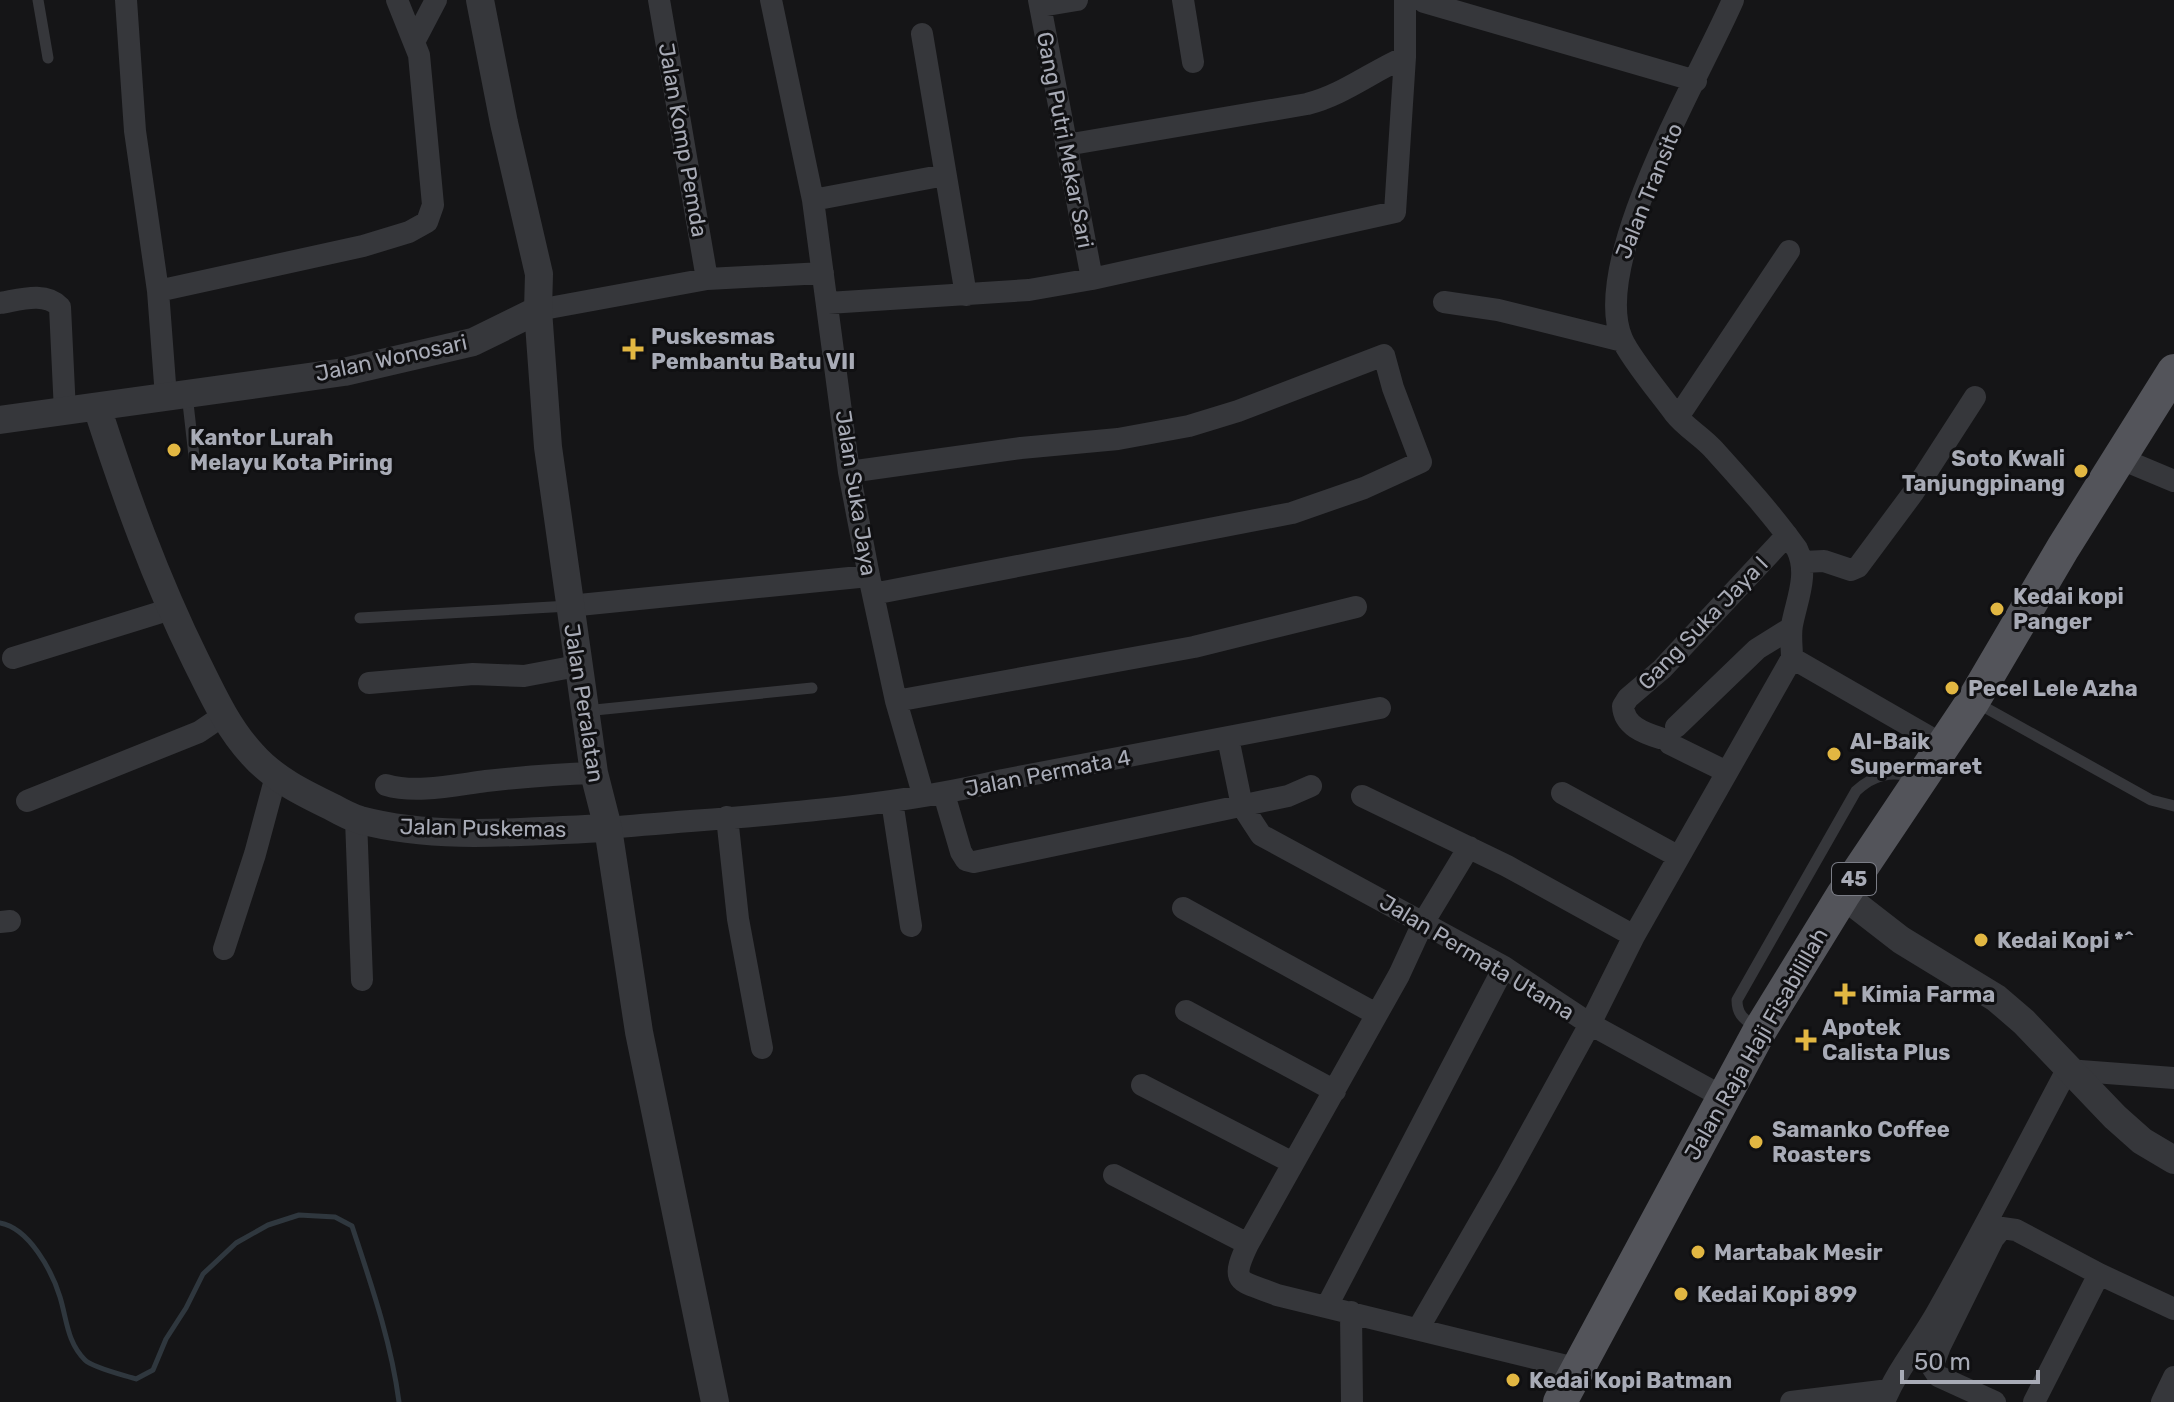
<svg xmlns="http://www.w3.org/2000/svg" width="2174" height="1402" font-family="Rubik,sans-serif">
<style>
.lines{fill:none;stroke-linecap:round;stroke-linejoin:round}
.stream{stroke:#2f373e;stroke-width:5}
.service{stroke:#36373b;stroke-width:11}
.minor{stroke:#36373b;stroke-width:22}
.tertiary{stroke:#36373b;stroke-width:28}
.primary{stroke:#53545a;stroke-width:34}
.poi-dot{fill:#e2b742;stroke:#101012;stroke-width:3}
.labels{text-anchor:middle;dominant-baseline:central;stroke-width:6;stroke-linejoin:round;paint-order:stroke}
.shield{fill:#101012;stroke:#7a7c85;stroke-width:2}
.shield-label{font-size:20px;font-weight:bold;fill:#a8abb6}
.street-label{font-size:22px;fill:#a8abb6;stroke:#101012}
.poi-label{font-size:22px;font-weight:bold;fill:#a8abb6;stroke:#101012;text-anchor:start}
</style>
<rect width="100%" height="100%" fill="#151517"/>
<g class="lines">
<path class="stream" d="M0 1223C29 1228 52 1271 60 1297 67 1320 67 1342 85 1360 93 1368 124 1375 136 1379L153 1370 166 1339 186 1308 203 1274 236 1243 268 1225 299 1215 335 1217 352 1226C371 1284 391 1341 399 1402"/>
<path class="service" d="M38 0 48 58
M187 394 195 465
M360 618 569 606
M1977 703 2151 800 2174 806
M585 711 812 688
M1756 1028C1744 1019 1737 1015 1737 1000L1856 791C1873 775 1894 769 1916 779"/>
<path class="minor" d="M126 0 135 131 158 291 166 397
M659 0 707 279
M771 0 813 200 849 472 869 576 896 701 923 794
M1039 0 1092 279
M1183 0 1193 62
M1733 0C1700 76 1589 263 1622 339 1630 358 1662 396 1675 414 1686 428 1703 437 1715 451 1743 482 1772 514 1797 549 1809 574 1797 599 1792 625 1790 636 1792 647 1792 658L1943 745
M1424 2 1696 81
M1041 6 1077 0
M922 34 966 295
M414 42 436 0
M1066 145 1307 104C1343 95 1371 72 1405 57
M813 200 945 175
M158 291 363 246 409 232 427 222 433 205 419 55 397 0
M1444 302 1498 310 1623 341
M0 303C19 300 45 291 60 307L65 412
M828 303 1029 290 1092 279 1395 212 1405 57V0
M538 310 707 279 823 273
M1678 417 1789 251
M2119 458 2174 481
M849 472 1021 448 1118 439 1189 426 1238 411 1384 355 1393 388 1421 462 1364 488 1292 513 873 594
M1803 562 1824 561 1851 570 1858 567 1913 493 1975 397
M569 606 869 576
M13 658 171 609
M369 683 473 674 524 676 577 666
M896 701 1194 647 1356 607
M1676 727 1757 649 1791 628
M1228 738 1242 806 1261 835 1504 967 1590 1024 1723 1097
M1660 738C1644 733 1624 726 1623 706L1628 698 1662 669 1787 535
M1670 744 1727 772
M386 785C416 794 455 785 486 781 522 777 558 774 594 773
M1562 793 1679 857
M944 794 961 852 966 860 974 862 1288 796 1311 786
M1362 796 1507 866 1634 936
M27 801 199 732 224 715
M892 801 911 926
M727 817 738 919 762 1048
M356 819 362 980
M608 828C739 816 875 811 1003 780L1380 708
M1469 847 1423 923 1399 975 1248 1244C1228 1286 1241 1280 1277 1295L1579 1369
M1183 908 1376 1014
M0 922 10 921
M224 949 255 854 276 776
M1186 1011 1335 1091
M1142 1085 1293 1163
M1114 1175 1248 1244
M1327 1306 1504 967
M1351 1312 1352 1402
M1418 1329 1507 1175 1590 1024 1634 936 1792 658
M1791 1402 1889 1390
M1884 1402C1897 1369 1923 1339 1940 1307 1984 1229 2025 1149 2067 1070L2174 1078
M1995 1402 1938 1376 1932 1367 1940 1346 1993 1239 2002 1228 2016 1230 2099 1274 2174 1309
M2034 1402 2099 1274
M2162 1402 2174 1377"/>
<path class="tertiary" d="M480 0 504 123 539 274 538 310 548 447 594 773 608 828 639 1032 715 1402
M97 407C125 494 155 578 196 661 212 693 227 727 252 754 274 779 303 793 332 807 341 812 350 817 360 820 440 841 526 831 608 828
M0 420 344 372 473 342 538 310
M1843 895 1901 940 1996 998 2024 1022 2115 1117 2142 1141 2174 1160"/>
<path class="primary" d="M1560 1402 1760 1030 1843 895 1973 701 2063 548 2174 371"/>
</g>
<g class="poi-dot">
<path d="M629 337h8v8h8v8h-8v8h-8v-8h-8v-8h8z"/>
<circle cx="174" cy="450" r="8"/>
<circle cx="2081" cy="471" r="8"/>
<circle cx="1997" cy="609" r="8"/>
<circle cx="1952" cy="688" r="8"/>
<circle cx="1834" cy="754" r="8"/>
<circle cx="1981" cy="940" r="8"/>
<path d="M1841 982h8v8h8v8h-8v8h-8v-8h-8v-8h8z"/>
<path d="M1802 1028h8v8h8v8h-8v8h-8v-8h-8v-8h8z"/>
<circle cx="1756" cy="1142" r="8"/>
<circle cx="1698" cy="1252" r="8"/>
<circle cx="1681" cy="1294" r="8"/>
<circle cx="1513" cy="1380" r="8"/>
</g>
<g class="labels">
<rect class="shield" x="1832" y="863" width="44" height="32" rx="6"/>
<g class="shield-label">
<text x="1854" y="879">45</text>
</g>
<g class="street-label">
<text transform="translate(683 140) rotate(80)">Jalan Komp Pemda</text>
<text transform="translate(1065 140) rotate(79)">Gang Putri Mekar Sari</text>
<text transform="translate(1649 191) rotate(-68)">Jalan Transito</text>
<text transform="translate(391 358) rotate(-12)">Jalan Wonosari</text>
<text transform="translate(856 493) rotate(81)">Jalan Suka Jaya</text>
<text transform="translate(1703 623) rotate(-46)">Gang Suka Jaya I</text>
<text transform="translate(584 703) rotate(81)">Jalan Peralatan</text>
<text transform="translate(1048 773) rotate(-11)">Jalan Permata 4</text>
<text transform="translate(483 828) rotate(1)">Jalan Puskemas</text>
<text transform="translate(1477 957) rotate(31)">Jalan Permata Utama</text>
<text transform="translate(1756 1044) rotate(-60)">Jalan Raja Haji Fisabilillah</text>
</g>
<g class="poi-label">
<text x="651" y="336">Puskesmas<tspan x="651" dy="25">Pembantu Batu VII</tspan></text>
<text x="190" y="437">Kantor Lurah<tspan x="190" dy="25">Melayu Kota Piring</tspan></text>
<text x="2065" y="458" text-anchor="end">Soto Kwali<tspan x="2065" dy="25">Tanjungpinang</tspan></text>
<text x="2013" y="596">Kedai kopi<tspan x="2013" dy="25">Panger</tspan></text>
<text x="1968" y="688">Pecel Lele Azha</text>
<text x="1850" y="741">Al-Baik<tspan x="1850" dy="25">Supermaret</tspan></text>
<text x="1997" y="940">Kedai Kopi *^</text>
<text x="1861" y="994">Kimia Farma</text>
<text x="1822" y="1027">Apotek<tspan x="1822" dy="25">Calista Plus</tspan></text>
<text x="1772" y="1129">Samanko Coffee<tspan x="1772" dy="25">Roasters</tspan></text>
<text x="1714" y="1252">Martabak Mesir</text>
<text x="1697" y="1294">Kedai Kopi 899</text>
<text x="1529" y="1380">Kedai Kopi Batman</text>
</g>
</g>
<path d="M1902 1370v12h136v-12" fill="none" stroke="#a8abb6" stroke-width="4"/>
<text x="1914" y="1370" font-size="24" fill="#a8abb6" stroke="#101012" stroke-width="6" paint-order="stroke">50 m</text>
</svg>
